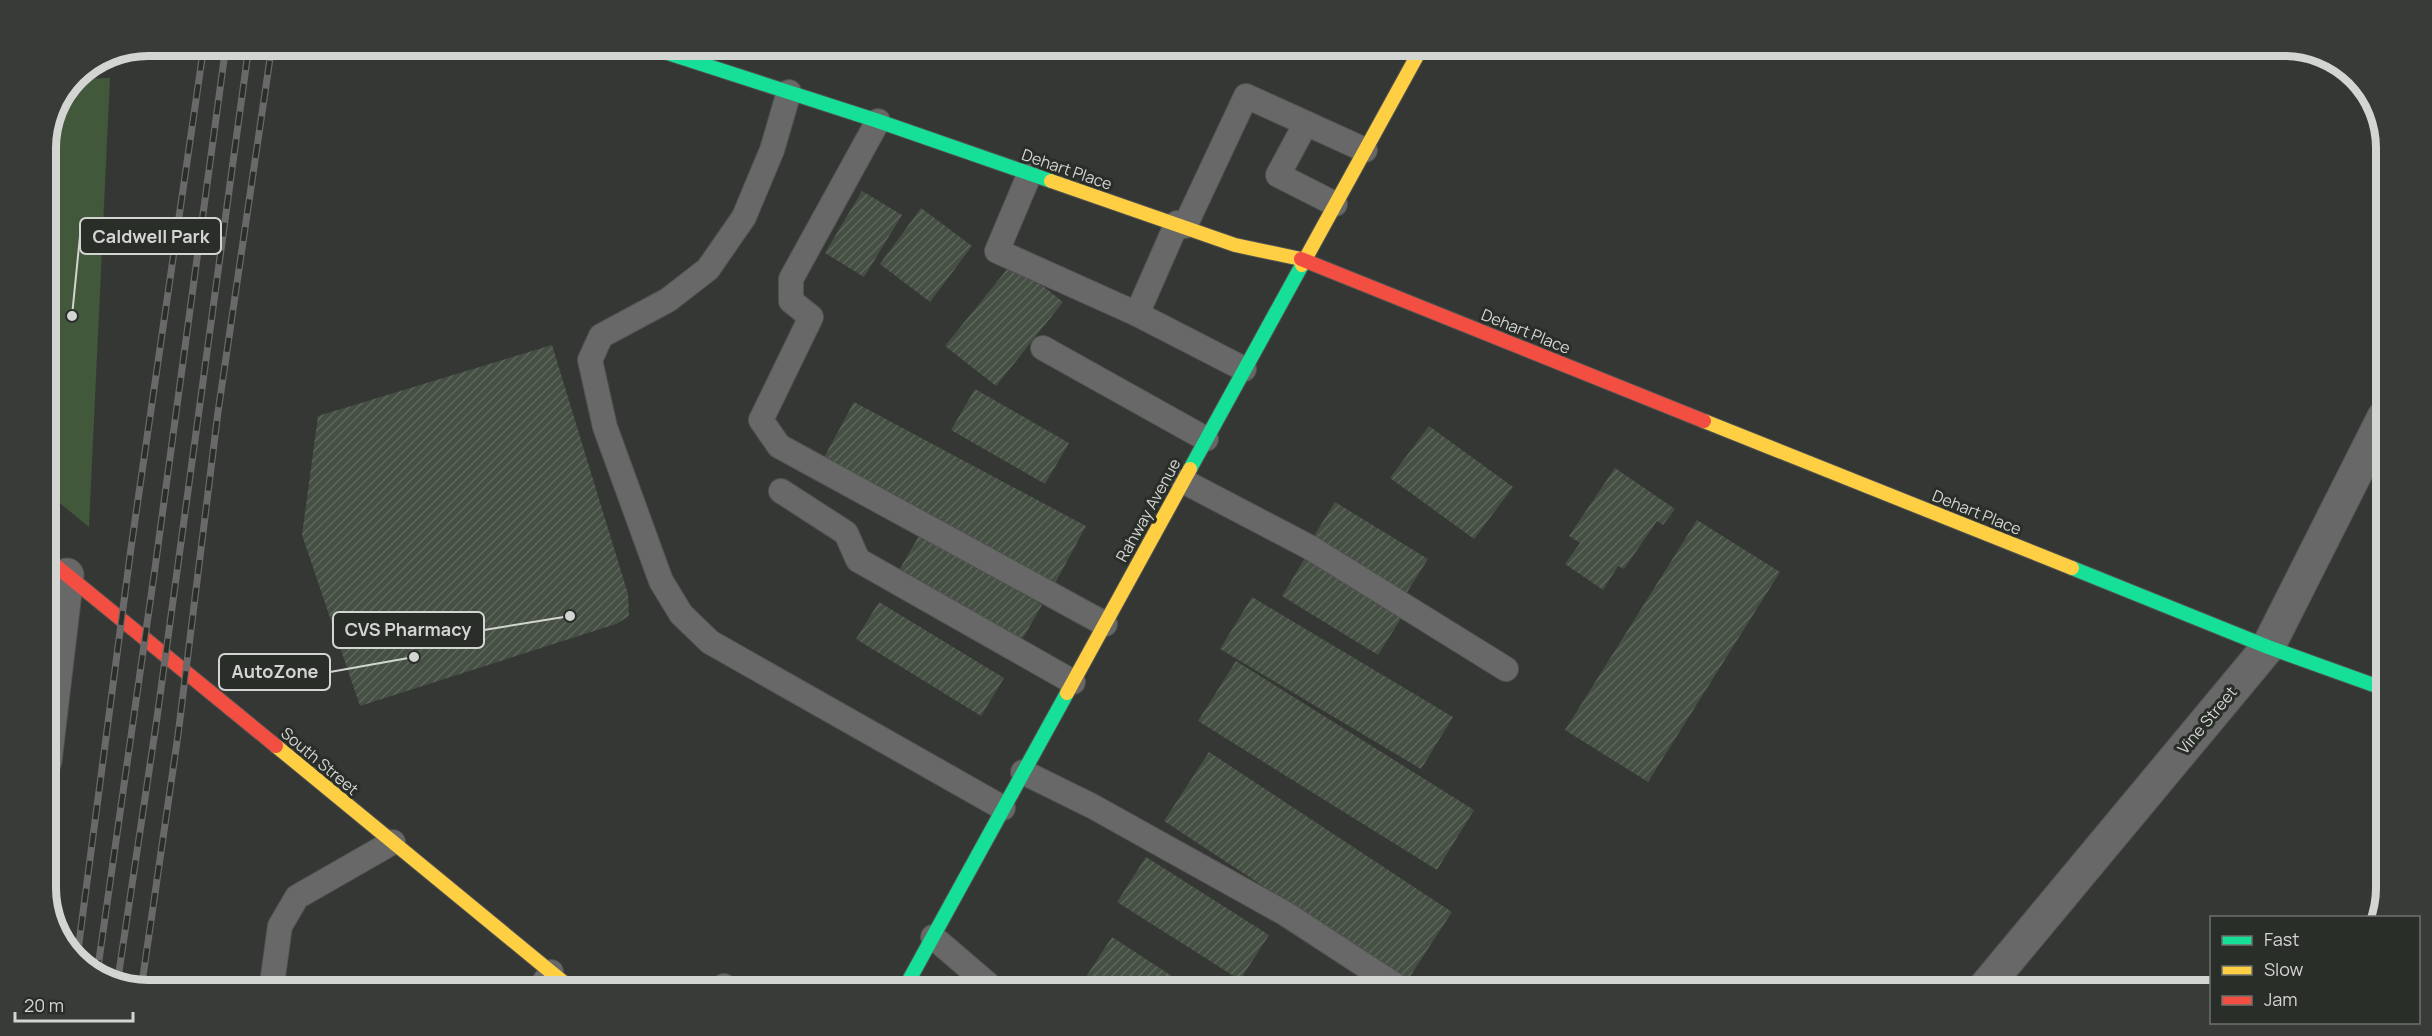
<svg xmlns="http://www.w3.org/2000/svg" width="2432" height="1036" font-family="Manrope,sans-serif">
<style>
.park{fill:#42583a}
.building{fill:url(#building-hatch)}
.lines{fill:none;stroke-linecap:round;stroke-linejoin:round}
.lane-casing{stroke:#515351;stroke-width:26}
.street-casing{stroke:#515351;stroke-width:35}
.fast-casing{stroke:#515351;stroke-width:16}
.slow-casing{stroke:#515351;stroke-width:16}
.jam-casing{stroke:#515351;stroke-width:16}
.lane{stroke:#686868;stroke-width:24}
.street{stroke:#686868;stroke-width:33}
.fast{stroke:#16e098;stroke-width:14}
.slow{stroke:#ffcf43;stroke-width:14}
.jam{stroke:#f24e42;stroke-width:14}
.rail-casing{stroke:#686968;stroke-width:7}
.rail{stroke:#2a2e29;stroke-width:4.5;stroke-dasharray:14;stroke-linecap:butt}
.labels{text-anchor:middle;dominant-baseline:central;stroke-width:6;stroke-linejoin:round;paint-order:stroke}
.street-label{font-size:16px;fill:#d3d5d2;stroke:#2a2e29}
.rim{fill:none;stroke:#d3d5d2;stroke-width:8}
.leader{fill:none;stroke:#d3d5d2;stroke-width:2}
.callout-dot{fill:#d3d5d2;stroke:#2a2e29;stroke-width:2}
.callout{fill:#2a2e29;stroke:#d3d5d2;stroke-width:2}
.callout-label{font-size:18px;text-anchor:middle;font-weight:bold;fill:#d3d5d2}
</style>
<defs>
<pattern id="building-hatch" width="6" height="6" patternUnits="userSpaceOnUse" patternTransform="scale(1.5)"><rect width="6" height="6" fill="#454f43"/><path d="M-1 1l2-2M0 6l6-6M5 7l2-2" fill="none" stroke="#5f675d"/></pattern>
</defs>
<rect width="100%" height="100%" fill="#353734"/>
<path class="park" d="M110 78 89 527 45 491V142L74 79Z"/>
<path class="building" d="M795 45H814L812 51Z
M862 191 902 215 864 277 825 253Z
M921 208 972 246 930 302 880 264Z
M1013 262 1063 302 996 386 945 346Z
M552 345 628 594 629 616 616 624 360 706 302 535 318 416Z
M975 389 1069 443 1045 484 951 430Z
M854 402 1086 526 1053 587 821 463Z
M1429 426 1513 487 1474 539 1390 478Z
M1615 468 1675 509 1663 525 1657 521 1624 569 1618 566 1603 590 1565 564 1580 543 1569 536Z
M1335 502 1428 559 1404 597 1312 539Z
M1697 520 1780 572 1648 782 1565 730Z
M920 534 1042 605 1019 645 897 574Z
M1308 553 1405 612 1378 655 1282 596Z
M1252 597 1453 717 1421 769 1220 649Z
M879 602 1004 678 981 716 856 639Z
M1236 661 1474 810 1437 870 1198 721Z
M1209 752 1452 912 1407 981 1164 821Z
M1146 857 1269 935 1240 980 1117 902Z
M1112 937 1195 991H1086L1080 986Z"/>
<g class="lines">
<g class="lane-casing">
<path id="lane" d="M789 92 772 150 744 217 708 269 668 300 601 336 590 360 605 427 661 581 681 614 710 642 1003 808
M878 121 791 279V301L811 317 761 420 779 446 1105 624
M1306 123 1278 175 1335 204
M1030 173 997 251 1137 314 1244 369
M1185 226 1246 96 1365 150
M1137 314 1177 223
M1043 348 1206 439
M1183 481 1311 548 1506 669
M781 491 846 533 858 560 1073 682
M1023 772 1092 806 1286 914 1404 991
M933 937 996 991
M724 986 731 991
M271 991 280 926 297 897 393 842
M538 991 551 972"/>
</g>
<g class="street-casing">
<path id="street" d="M45 761 67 575
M1982 991 2268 647 2384 417"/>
</g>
<g class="fast-casing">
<path id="fast" d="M643 45 878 121 1051 181
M1190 469 1302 265
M2072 568 2268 647 2382 688
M903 991 1067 693"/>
</g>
<g class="slow-casing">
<path id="slow" d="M1051 181 1235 245 1301 259
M1302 265 1423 45
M1704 421 2072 568
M1067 693 1190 469
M276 746 574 991"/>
</g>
<g class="jam-casing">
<path id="jam" d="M1301 259 1704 421
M45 557 276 746"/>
</g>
<use href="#lane" class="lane"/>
<use href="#street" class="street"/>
<use href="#fast" class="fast"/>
<use href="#slow" class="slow"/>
<use href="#jam" class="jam"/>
<g class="rail-casing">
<path id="rail" d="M77 958 131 548 204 45
M97 974 155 568 226 45
M117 985 157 718 249 45
M141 990 178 735 218 412 272 45"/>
</g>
<use href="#rail" class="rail"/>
</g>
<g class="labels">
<g class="street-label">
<text transform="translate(1067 169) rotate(19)">Dehart Place</text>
<text transform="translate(1526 331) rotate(22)">Dehart Place</text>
<text transform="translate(1148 510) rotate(-61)">Rahway Avenue</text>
<text transform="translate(1977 512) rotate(22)">Dehart Place</text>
<text transform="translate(2207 720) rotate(-50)">Vine Street</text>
<text transform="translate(320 761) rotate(40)">South Street</text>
</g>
</g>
<path d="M0 0H2432V1036H0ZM148 56H2284A92 92 0 0 1 2376 148V888A92 92 0 0 1 2284 980H148A92 92 0 0 1 56 888V148A92 92 0 0 1 148 56Z" fill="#383b37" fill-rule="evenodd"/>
<path class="rim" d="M148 56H2284A92 92 0 0 1 2376 148V888A92 92 0 0 1 2284 980H148A92 92 0 0 1 56 888V148A92 92 0 0 1 148 56Z"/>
<path class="leader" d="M72 316L80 236M570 616L484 630M414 657L330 672"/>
<g class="callout-dot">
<circle cx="72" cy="316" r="6"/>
<circle cx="570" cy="616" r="6"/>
<circle cx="414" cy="657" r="6"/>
</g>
<g class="callout">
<rect x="80" y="218" width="141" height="36" rx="6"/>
<rect x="333" y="612" width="151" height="36" rx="6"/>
<rect x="219" y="654" width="111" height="36" rx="6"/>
</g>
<g class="callout-label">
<text x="151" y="243">Caldwell Park</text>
<text x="408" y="636">CVS Pharmacy</text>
<text x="275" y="678">AutoZone</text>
</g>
<rect x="2210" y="916" width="210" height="108" fill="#2a2e29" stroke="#6e716d" stroke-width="1.5"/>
<rect x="2222" y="936" width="30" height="9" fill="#16e098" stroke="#6e716d" stroke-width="1.5"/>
<text x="2264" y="946" font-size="18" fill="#d3d5d2">Fast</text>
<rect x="2222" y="966" width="30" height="9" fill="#ffcf43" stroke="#6e716d" stroke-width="1.5"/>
<text x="2264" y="976" font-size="18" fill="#d3d5d2">Slow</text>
<rect x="2222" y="996" width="30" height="9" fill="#f24e42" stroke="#6e716d" stroke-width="1.5"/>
<text x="2264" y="1006" font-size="18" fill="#d3d5d2">Jam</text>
<path d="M15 1012v9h118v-9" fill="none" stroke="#d3d5d2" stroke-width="3"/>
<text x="24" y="1012" font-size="18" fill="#d3d5d2" stroke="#2a2e29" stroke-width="4.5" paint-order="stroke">20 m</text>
</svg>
